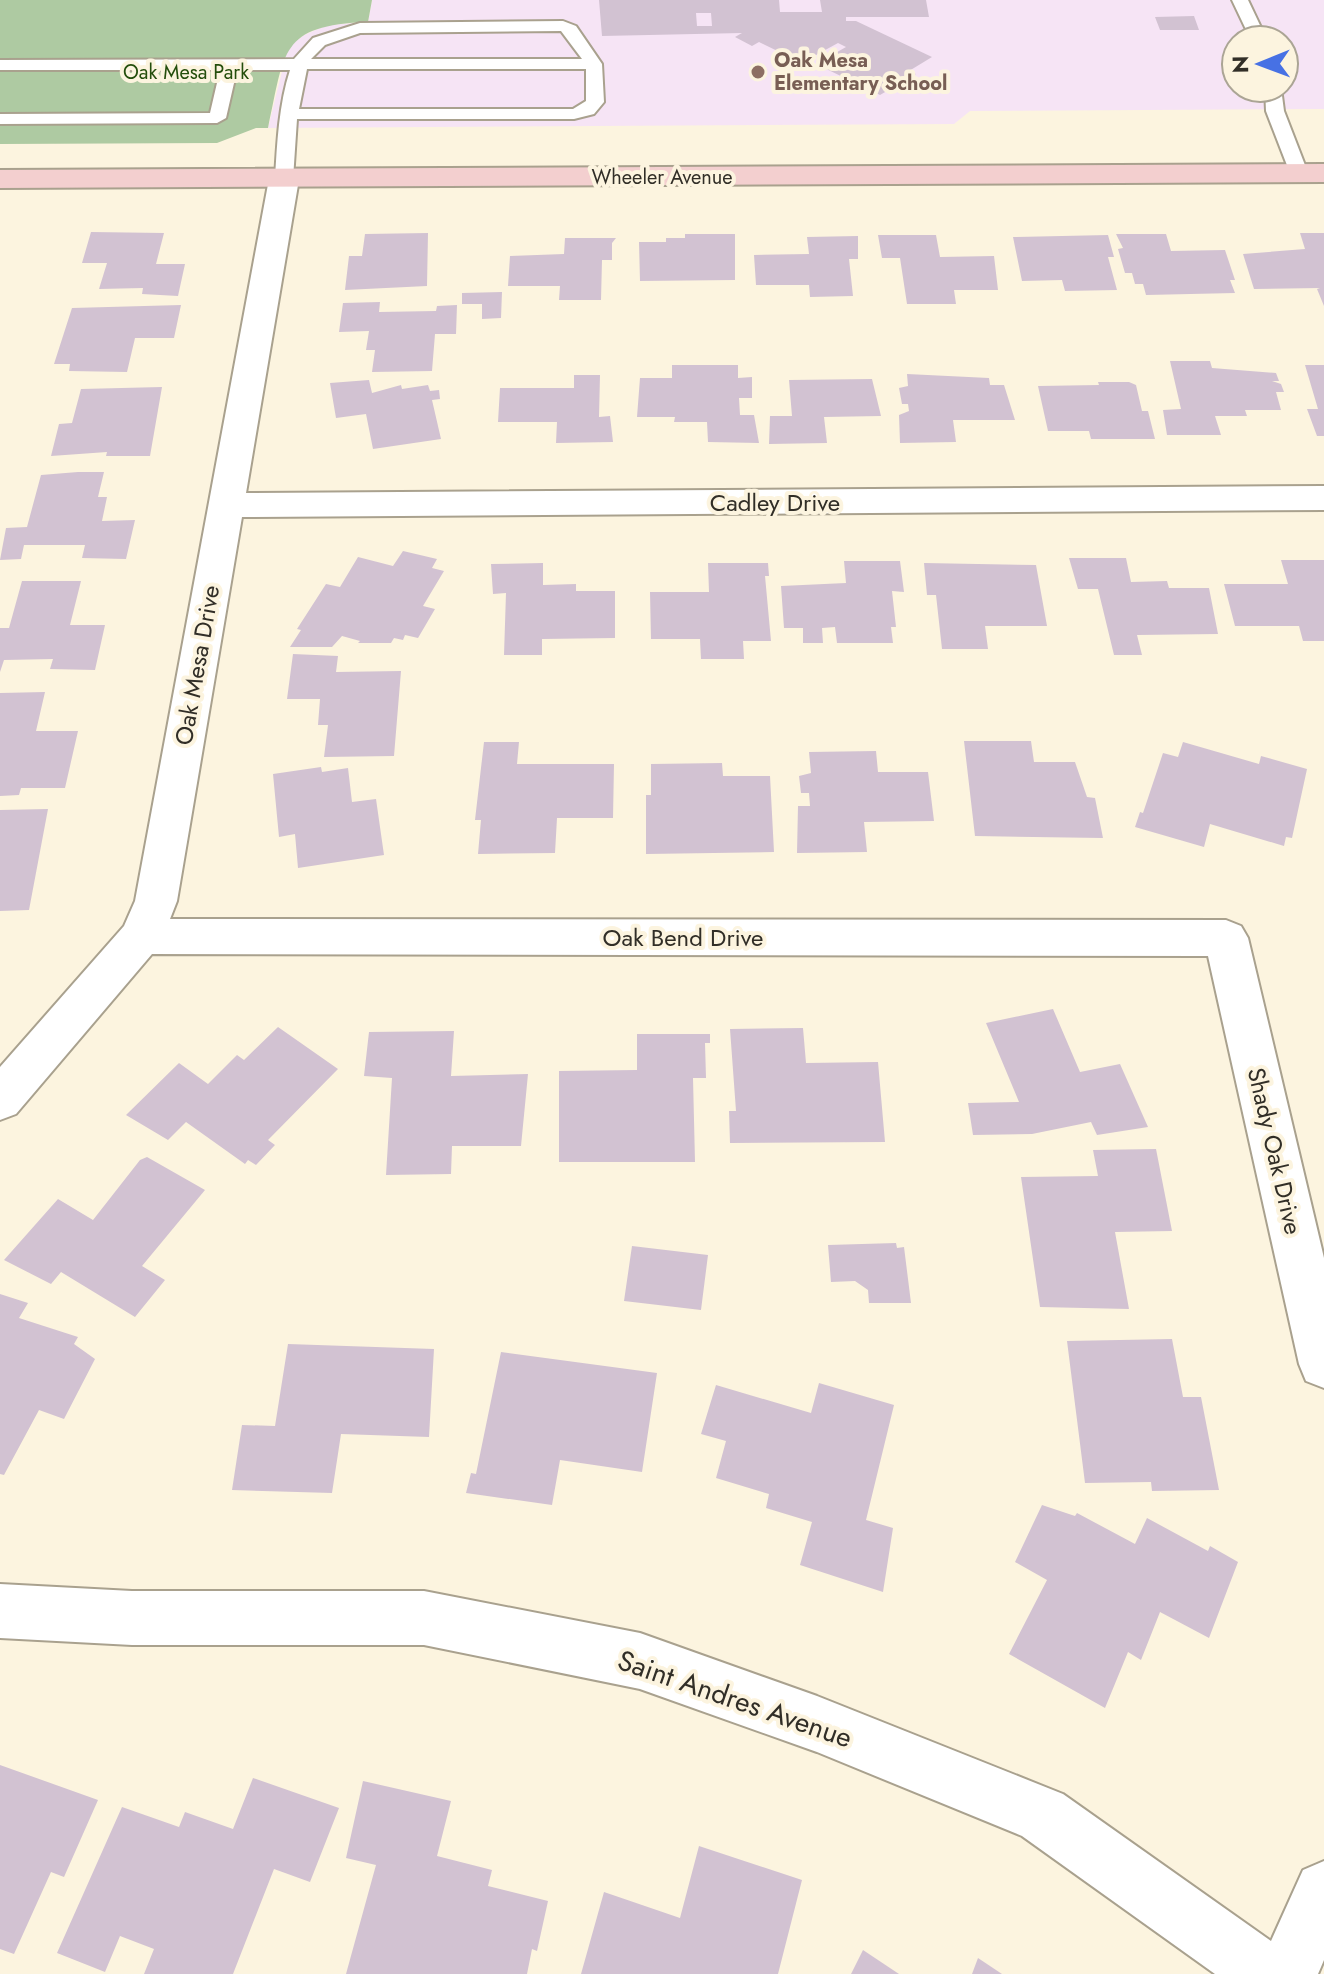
<svg xmlns="http://www.w3.org/2000/svg" width="1324" height="1974" font-family="Jost,sans-serif">
<style>
.education{fill:#f6e4f5;fill-rule:evenodd}
.green{fill:#aecaa2}
.building{fill:#d2c2d2;fill-rule:evenodd}
.lines{fill:none;stroke-linecap:round;stroke-linejoin:round}
.service-casing{stroke:#a9a18e;stroke-width:4}
.minor-casing{stroke:#a9a18e;stroke-width:4}
.secondary-casing{stroke:#a9a18e;stroke-width:4}
.service{fill:#fff;fill-rule:evenodd}
.minor{fill:#fff;fill-rule:evenodd}
.secondary{fill:#f3cfcf;fill-rule:evenodd}
.education-dot{fill:#8d6e63;stroke:#fcf4df;stroke-width:3}
.labels{text-anchor:middle;dominant-baseline:central;stroke-width:8;stroke-linejoin:round;paint-order:stroke}
.far-education-label{font-size:20px;font-weight:bold;fill:#785e54;stroke:#fcf4df;text-anchor:start}
.far-park-label{font-size:20px;fill:#244e0c;stroke:#fcf4df}
.far-street-label{font-size:20px;fill:#312e27;stroke:#fcf4df}
.street-label{font-size:24px;fill:#312e27;stroke:#fcf4df}
.near-street-label{font-size:28px;fill:#312e27;stroke:#fcf4df}
</style>
<rect width="100%" height="100%" fill="#fcf4df"/>
<path class="education" d="M372 0H1324V109L970 111 954 124 268 128 288 47 304 35 327 25 368 22ZM1236 40H1284V88H1236Z"/>
<path class="green" d="M0 0H372L368 22C279 25 285 52 268 128H256L217 143 0 144Z"/>
<path class="building" d="M599 0H779L780 12H822L820 0H926L929 17H846V21H856L932 57 909 71 916 74 880 95 816 64 846 47 838 43 807 60 799 56 794 59 759 42 752 46 735 37 742 33 602 36ZM696 13H711L712 26H697Z
M1194 16 1199 30H1160L1155 17Z
M91 232 164 233 156 264H185L178 296 142 294 143 288 99 289 107 263H82Z
M428 233 427 286 345 290 349 256H362L365 234Z
M1300 233H1324V306L1317 289 1320 288 1254 289 1243 254 1305 249Z
M685 234H735V280L640 281 639 242H666V238H685Z
M1116 234H1166L1171 251 1225 250 1235 280H1230L1235 293 1146 295 1143 284H1135L1132 273H1125L1118 249 1123 248Z
M878 235H936L940 257 994 256 998 290H954L956 304H907L900 258H882Z
M1108 235 1114 257H1108L1117 290 1065 291 1062 280 1022 281 1013 237Z
M858 236V259H849L853 296 810 297 809 285H756L754 255 809 254 807 237Z
M565 238H616L612 243V260H602L601 300H559L560 286H508L510 256 564 254Z
M502 292 501 318 482 319V304H462V293Z
M380 302 379 312 436 311 437 306 457 305 456 334H435L432 371 372 372 375 350H366L369 331 339 332 343 303Z
M181 305 174 338H135L127 372 69 371 70 364H54L72 308Z
M1170 361H1210L1212 368 1276 373 1279 381H1272L1281 384 1284 392H1276L1281 410H1245L1247 416H1215L1221 435H1167L1163 410 1181 409Z
M672 365H738V378L752 377V398H739L740 415H754L759 443 708 442 707 422H674L675 417H637L640 378H672Z
M1305 365H1324V436H1317L1307 409H1318Z
M907 374 989 378 990 385H1004L1015 420H953L956 442 900 443 899 415 909 411 908 404H902L899 388 908 386Z
M574 375H600L599 417 610 416 613 442 556 443 557 422H498L500 388H574Z
M872 379 881 416 824 417 827 443 769 444 770 416H792L789 380Z
M369 380 372 393 401 385 402 389 428 385 430 391 439 390 440 399 432 400 441 439 373 449 366 414 336 418 330 383Z
M1098 382H1129L1136 385 1142 411H1148L1155 439H1091L1089 431H1048L1038 386 1099 385Z
M162 387 150 456H106L107 452 51 456 59 424 72 423 81 389Z
M78 472H104L98 497H107L102 521 135 520 126 559 82 558 85 545H24L21 559 0 560 6 528 27 527 41 475Z
M403 551 437 559 432 568 444 571 423 606 435 609 418 638 405 635 403 640 394 638 391 643H358L360 641 342 636 332 647H290L301 630 297 629 326 584 340 587 358 557 393 566Z
M1069 558H1126L1131 582 1167 581 1169 588H1209L1218 634 1137 635 1142 655H1114L1098 589H1078Z
M1281 560H1324V641H1303L1299 626H1235L1224 584H1288Z
M844 561H900L904 592 892 591 896 627H891L893 643H837L835 627 822 628 823 643H803V628H784L781 586 846 583Z
M543 563V585L576 584V591H615V638L542 639V655H504L506 593 493 594 491 564Z
M708 563H768L769 576H765L771 641H743L744 659H701L700 639H651L650 592H709Z
M924 563 1036 565 1047 626H985L988 649H942L936 595H927Z
M22 581H81L70 625H105L95 670 50 669 53 659 4 660 0 672V628H9Z
M293 654 338 656 336 672 401 671 394 756 324 757 328 725H318L320 699H287Z
M45 692 36 731H78L65 788H21L19 795 0 796V693Z
M964 741H1031L1034 762H1075L1087 797 1095 798 1103 838 975 836Z
M484 742H519L517 764H614L613 818H557L555 853 478 854 481 820H475Z
M1183 742 1259 764 1261 756 1307 769 1292 838 1286 837 1284 846 1210 824 1204 847 1135 827 1140 812 1143 813 1163 753 1178 757Z
M876 751 878 772H928L934 821 864 822 867 852 797 853 798 806H810L809 793H801L799 776 811 773 809 752Z
M722 763 723 776H770L774 852 646 854V795H651V764Z
M321 767 322 772 348 768 352 802 376 799 384 855 298 868 295 834 279 837 273 774Z
M48 809 29 910 0 911V810Z
M1053 1009 1080 1072 1120 1064 1148 1127 1097 1135 1091 1122 1032 1134 973 1135 968 1103 1019 1102 986 1023Z
M278 1027 338 1069 268 1140 275 1145 256 1165 248 1160 245 1164 186 1122 168 1140 126 1115 179 1063 208 1084 237 1055 244 1060Z
M803 1028 806 1063 878 1062 885 1142 730 1143 729 1111H736L730 1029Z
M454 1031 451 1076 528 1074 521 1146H452L451 1174 386 1175 392 1078 364 1076 369 1032Z
M637 1034H710V1043H705L706 1078H693L695 1162H559V1071L637 1070Z
M1156 1149 1172 1231 1115 1232 1129 1309 1040 1307 1021 1177 1098 1176 1093 1150Z
M147 1157 205 1190 142 1266 165 1280 135 1317 61 1272 51 1284 4 1260 58 1199 93 1220 140 1160Z
M896 1243 897 1248 904 1247 911 1303H869L868 1290 855 1281 831 1282 828 1245Z
M632 1246 708 1255 701 1310 624 1301Z
M0 1294 28 1303 19 1318 78 1337 74 1344 95 1359 64 1419 39 1410 4 1475 0 1474Z
M1172 1339 1183 1397H1201L1219 1490 1152 1491 1151 1482 1085 1483 1067 1341Z
M288 1344 434 1349 429 1437 341 1434 332 1493 232 1490 242 1425 275 1426Z
M501 1352 657 1373 642 1472 560 1460 552 1505 466 1493 471 1473 476 1474Z
M819 1383 894 1405 866 1520 893 1528 883 1592 800 1565 812 1522 766 1508 769 1494 716 1478 726 1441 701 1434 716 1385 811 1413Z
M1042 1505 1075 1516 1077 1513 1135 1544 1147 1518 1208 1551 1210 1546 1238 1562 1209 1638 1160 1612 1141 1660 1128 1652 1105 1708 1009 1654 1047 1580 1015 1562Z
M0 1765 98 1800 64 1877 51 1872 14 1954 0 1949Z
M253 1778 339 1808 310 1882 274 1869 233 1974H144L154 1949 120 1936 105 1972 57 1953 122 1807 179 1827 185 1812 233 1829Z
M363 1781 451 1801 437 1856 492 1870 488 1886 548 1901 537 1951 532 1949 527 1974H346L376 1865 346 1858Z
M699 1846 802 1880 778 1974H581L604 1892 680 1918Z
M863 1950 899 1974H851Z
M978 1958 1002 1974H972Z"/>
<g class="lines">
<g class="service-casing">
<path id="service" d="M1232 0H1248L1267 40H1251Z
M563 21 576 26 602 64 604 102 594 114 574 119H297L293 179 284 184 275 179C277 143 279 104 290 70H237L226 118 217 123 0 124V114L210 113 220 70H0V60L294 59 313 38 360 23ZM561 31 582 59H311L325 45 360 33ZM307 69H586V101L573 109H299Z
M1265 88H1281L1284 111 1308 173 1305 177 1299 178 1290 173 1266 111Z"/>
</g>
<g class="minor-casing">
<path id="minor" d="M284 170 295 173 299 179 246 493 1324 486V510L242 517 177 901 170 919 1226 920 1241 926 1248 938 1324 1258V1388L1306 1381 1299 1364 1208 956 152 954 16 1114 0 1120V1067L124 926 135 901 269 179 273 173Z
M0 1584 132 1591H424L640 1633 817 1696 1063 1794 1271 1941 1303 1870 1324 1861V1960L1318 1974H1215L1022 1836 817 1752 640 1689 424 1645H132L0 1638Z"/>
</g>
<g class="secondary-casing">
<path id="secondary" d="M1324 164V182L0 188V170Z"/>
</g>
<use href="#service" class="service"/>
<use href="#minor" class="minor"/>
<use href="#secondary" class="secondary"/>
</g>
<circle class="education-dot" cx="758" cy="72" r="8"/>
<g class="labels">
<g class="far-education-label">
<text x="774" y="60">Oak Mesa<tspan x="774" dy="23">Elementary School</tspan></text>
</g>
<g class="far-park-label">
<text x="186" y="72">Oak Mesa Park</text>
</g>
<g class="far-street-label">
<text x="662" y="177">Wheeler Avenue</text>
</g>
<g class="street-label">
<text x="775" y="502">Cadley Drive</text>
<text transform="translate(197 665) rotate(-80)">Oak Mesa Drive</text>
<text x="683" y="937">Oak Bend Drive</text>
<text transform="translate(1275 1151) rotate(77)">Shady Oak Drive</text>
</g>
<g class="near-street-label">
<text transform="translate(735 1699) rotate(19)">Saint Andres Avenue</text>
</g>
</g>
<g transform="translate(1260 64) rotate(269)"><circle r="38" fill="#fcf4df" stroke="#aba595" stroke-width="2"/>
<path d="M0-6L14 30L0 20L-14 30Z" fill="#4771e4"/>
<text y="-12" font-size="22" font-weight="bold" text-anchor="middle" fill="#312e27">N</text>
</g>
</svg>
